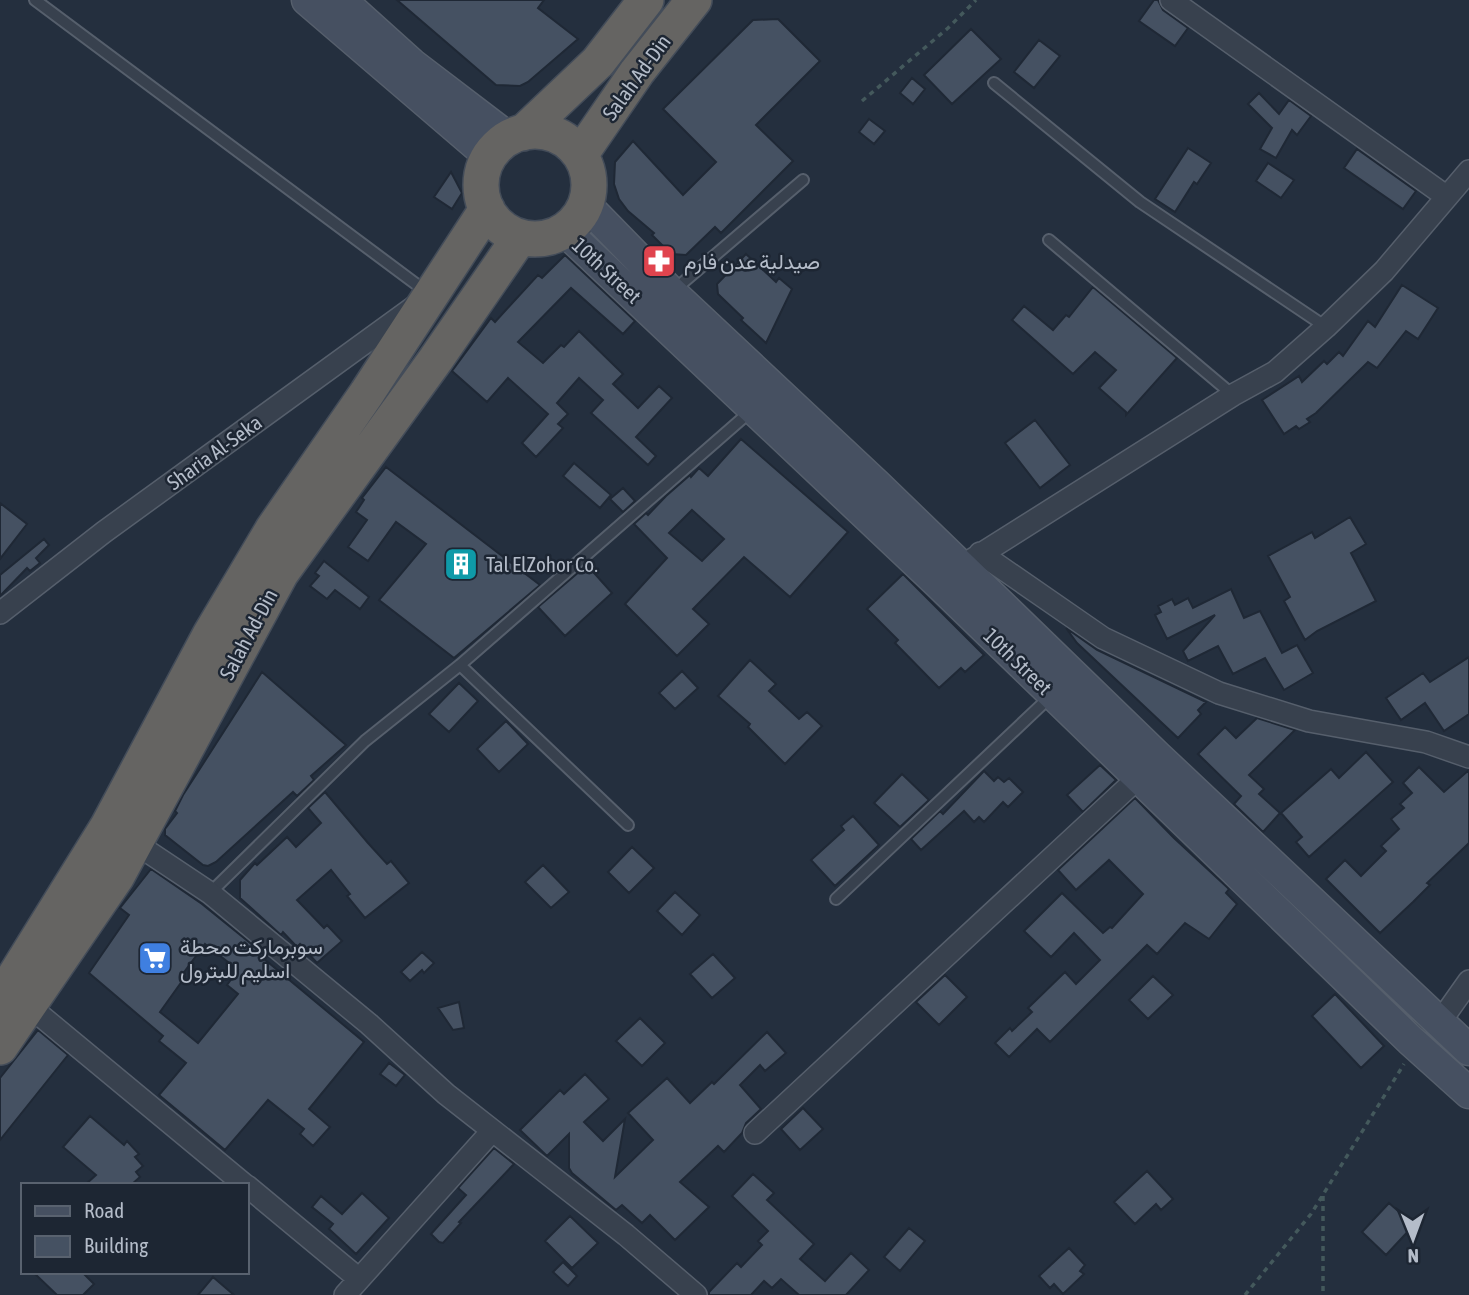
<svg xmlns="http://www.w3.org/2000/svg" width="1469" height="1295" font-family="'Asap Condensed',Vazirmatn,sans-serif">
<style>
.building{fill:#455162;stroke:#1f2835;stroke-width:2;fill-rule:evenodd}
.lines{fill:none;stroke-linecap:round;stroke-linejoin:round}
.service-casing{stroke:#565f6c;stroke-width:14}
.minor-casing{stroke:#565f6c;stroke-width:24}
.secondary-casing{stroke:#565f6c;stroke-width:33}
.trunk-casing{stroke:#434c59;stroke-width:38}
.path{stroke:#44595c;stroke-width:3.5;stroke-dasharray:5 5;stroke-linecap:butt}
.service{stroke:#38414e;stroke-width:10}
.minor{stroke:#38414e;stroke-width:21}
.secondary{stroke:#465061;stroke-width:30}
.trunk{stroke:#656462;stroke-width:35}
.labels{text-anchor:middle;dominant-baseline:central;stroke-width:5;stroke-linejoin:round;paint-order:stroke}
.street-label{font-size:21px;fill:#b4bcc9;stroke:#1d2633}
.poi-label{font-size:21px;fill:#b4bcc9;stroke:#1d2633;text-anchor:start}
</style>
<rect width="100%" height="100%" fill="#242f3e"/>
<path class="building" d="M397 0H544L538 8 578 39 528 82 520 86 496 85Z
M1154 0H1158L1163 10 1188 28 1175 46 1139 21Z
M778 19 820 61 756 125 793 161 721 233 715 227 686 255 671 254 652 235 654 233 628 211 619 199 614 184 615 162 633 141 683 195 716 162 663 109 753 20Z
M971 29 1001 59 952 104 924 75Z
M1039 40 1060 56 1034 88 1014 72Z
M912 78 925 89 913 104 900 93Z
M1259 93 1279 114 1289 100 1311 116 1297 135 1292 130 1276 158 1260 149 1272 128 1248 104Z
M869 119 885 131 874 144 859 132Z
M1188 148 1211 163 1197 184 1194 182 1175 212 1155 199Z
M1357 149 1416 191 1403 209 1344 168Z
M1268 163 1294 180 1281 198 1256 181Z
M451 172 462 193 452 209 434 197Z
M746 254 776 282 779 278 792 289 766 343 741 320 743 318 718 294 717 284Z
M565 255 635 321 623 334 571 288 518 342 543 363 561 345 564 347 579 331 623 374 613 384 638 408 659 386 672 398 636 437 656 456 648 465 591 413 603 400 579 378 557 403 568 414 558 424 563 428 536 457 522 443 548 414 508 378 487 402 452 371 491 318 495 322 538 275 542 278Z
M1402 285 1438 308 1418 339 1406 331 1377 368 1368 362 1316 413 1307 419 1310 422 1299 429 1296 426 1284 434 1262 400 1299 376 1302 382 1324 361 1327 364 1339 352 1343 356 1368 321 1375 327Z
M1093 287 1177 358 1126 415V412L1099 388 1116 370 1095 352 1073 374 1012 320 1024 306 1053 330 1066 315 1069 317Z
M1035 420 1070 465 1040 488 1005 443Z
M741 439 848 532 790 597 744 557 693 609 709 624 677 656 625 604 667 558 634 524 646 513 648 515 666 496 690 475 691 477 699 468 708 476ZM692 510 724 539 702 561 669 533Z
M574 463 611 495 600 508 563 476Z
M386 467 540 585 454 658 379 600 426 544 396 522 368 561 348 547 367 520 356 512 364 500 362 498Z
M623 488 635 501 623 512 610 499Z
M0 503 27 524 0 559Z
M1350 517 1366 544 1351 553 1376 601 1317 631 1305 640 1284 601 1290 597 1268 556 1312 532 1315 538Z
M44 539 49 545 36 558 40 563 30 571 27 568 0 596V575Z
M324 561 369 597 360 609 335 590 327 599 310 586 319 576 315 573Z
M587 565 612 593 565 636 538 607Z
M903 574 984 655 965 672 961 668 939 688 895 643 898 640 867 609Z
M1231 589 1244 618 1260 611 1282 653 1297 645 1313 673 1284 690 1265 658 1233 674 1218 646 1188 661 1183 651 1215 615 1167 639 1155 615 1161 612 1158 606 1172 599 1175 605 1188 598 1193 608Z
M1066 628 1097 650 1206 702 1198 710 1201 714 1178 738 1077 643Z
M1469 657V714L1444 731 1425 703 1401 720 1386 698 1423 673 1430 682Z
M750 660 776 684 769 691 799 719 807 712 822 726 785 764 748 727 750 724 718 696Z
M682 671 698 688 675 709 659 693Z
M262 672 346 745 311 776 314 780 297 796 293 792 216 862 208 866 203 865 165 835V829L177 813 175 811 183 795Z
M459 683 478 701 449 732 429 714Z
M1257 718 1295 730 1249 775 1264 789 1259 794 1280 813 1263 832 1234 804 1241 796 1198 754 1225 727 1236 738Z
M506 721 528 744 499 772 477 749Z
M1366 752 1393 782 1309 857 1296 842 1302 837 1281 813 1331 769 1339 778Z
M1100 765 1116 780 1083 812 1067 795Z
M1419 767 1444 792 1469 770V843L1427 883 1430 885 1413 902 1380 933 1326 879 1345 860 1361 876 1386 851 1381 846 1399 829 1391 819 1404 808 1400 804 1412 793 1403 783Z
M984 771 994 781 998 777 1004 782 1009 778 1023 792 1008 807 1003 802 984 822 979 817 974 822 964 811 921 850 911 839 940 811 943 814Z
M902 774 929 800 900 827 874 803Z
M325 792 368 843 387 864 391 861 409 883 365 918 347 896 350 894 331 870 297 900 324 928 327 925 342 941 317 963 300 944 297 947 283 932 281 935 240 898V880L255 863 257 865 287 837 296 847 321 823 308 808Z
M1135 798 1174 838 1229 889 1226 893 1237 904 1209 939 1185 923 1157 954 1147 945 1050 1042 1037 1029 1009 1057 995 1043 1010 1028 1012 1031 1032 1012 1028 1008 1065 972 1076 984 1100 960 1074 933 1051 957 1024 931 1062 893 1103 933 1110 927 1112 928 1143 894 1109 860 1076 890 1058 870Z
M853 816 879 845 835 886 811 860 844 830 841 826Z
M632 847 654 868 629 893 608 872Z
M543 865 569 892 551 908 525 882Z
M151 869 202 904 265 955 263 958 364 1042 309 1109 330 1127 313 1146 300 1134 304 1129 268 1100 225 1150 159 1095 186 1063 159 1041 163 1036 89 973 129 915 120 908ZM205 944 238 970 227 985 238 994 198 1043 160 1012 185 977 182 975Z
M675 892 700 915 682 935 657 911Z
M422 952 434 963 424 973 422 970 410 981 401 972Z
M713 954 735 978 712 998 690 974Z
M945 975 967 997 939 1025 916 1002Z
M1153 976 1173 995 1148 1019 1129 1000Z
M1335 994 1384 1046 1361 1068 1312 1016Z
M459 1002 464 1028 453 1030 438 1008Z
M640 1018 665 1043 642 1066 616 1041Z
M38 1030 68 1055 0 1140V1078Z
M767 1032 786 1053 765 1071 760 1065 740 1085 761 1109 746 1123 742 1133 724 1152 718 1146 680 1182 709 1207 675 1240 650 1215 642 1223 622 1205 616 1210 572 1173 569 1168V1134L547 1156 520 1130 560 1090 564 1094 585 1074 609 1099 584 1122 603 1141 625 1119 615 1177 653 1140 628 1113 667 1078 690 1103 712 1082 714 1084Z
M389 1063 405 1075 396 1086 380 1074Z
M803 1108 823 1129 800 1150 781 1129Z
M90 1116 124 1145 127 1141 139 1154 135 1157 143 1166 136 1172 140 1177 131 1185H85L96 1175 63 1147Z
M494 1148 514 1164 459 1222 461 1223 443 1243 439 1242 431 1234 466 1195 458 1188Z
M1147 1171 1173 1199 1161 1210 1156 1204 1135 1224 1114 1202Z
M753 1174 774 1193 767 1200 814 1244 800 1259 825 1281 851 1253 869 1270 846 1295H799L781 1279 772 1288 764 1281 751 1295H709V1292L737 1263 741 1267 762 1245 758 1241 768 1231 732 1196Z
M362 1193 389 1218 356 1254 329 1229 333 1224 312 1207 321 1196 342 1214Z
M1389 1203 1414 1225 1386 1255 1362 1232Z
M570 1216 598 1243 572 1268 545 1241Z
M909 1228 925 1241 900 1271 884 1257Z
M1069 1248 1085 1265 1080 1271 1084 1274 1063 1294 1054 1284 1050 1288 1039 1276Z
M563 1262 577 1276 568 1286 553 1272Z
M33 1272H82L94 1284 83 1295H57Z
M213 1277 234 1295H198Z"/>
<g class="lines">
<g class="service-casing">
<path id="service" d="M35 0 428 293
M994 83 1140 202 1326 327
M1049 240 1233 395
M673 291 803 180
M460 665 628 825
M210 893 365 741 460 665 752 410
M836 899 1052 695"/>
</g>
<g class="minor-casing">
<path id="minor" d="M1171 0 1447 197
M980 553 1103 638 1219 693 1309 721 1426 742 1469 757
M951 573 1233 395 1275 372 1326 327 1384 271 1469 171
M0 613 104 532 414 307
M135 843 210 893 369 1024 446 1094 626 1235 696 1295
M29 1006 245 1185
M1440 1022 1469 981
M755 1133 1138 778
M247 1186 359 1279
M345 1295 492 1131"/>
</g>
<g class="secondary-casing">
<path id="secondary" d="M307 0 489 156
M341 0 412 64 509 138
M586 205 671 292 877 485 1157 756 1469 1050
M565 231 938 583 1410 1040 1469 1093"/>
</g>
<g class="trunk-casing">
<path id="trunk" d="M481 185a54 54 0 1 1 108 0a54 54 0 1 1-108 0Z
M523 133 598 62 646 0
M580 155 637 72 694 0
M0 1000 108 826 210 635 273 529 367 393 487 209
M0 1047 117 876 281 573 436 359 520 237"/>
</g>
<path class="path" d="M862 101 948 28 976 0
M1323 1196V1295
M1245 1295 1311 1214 1404 1064"/>
<use href="#service" class="service"/>
<use href="#minor" class="minor"/>
<use href="#secondary" class="secondary"/>
<use href="#trunk" class="trunk"/>
</g>
<defs>
<g id="pharmacy-square" transform="scale(1.75)"><rect x="-9" y="-9" width="18" height="18" rx="4" fill="#e0444e" stroke="#1d2633"/><path d="M-2-6h4v4h4v4h-4v4h-4v-4h-4v-4h4Z" fill="#fff"/></g>
<g id="building-square" transform="scale(1.75)"><rect x="-9" y="-9" width="18" height="18" rx="4" fill="#0f9aa8" stroke="#1d2633"/><path d="M-4-6H4V6H1V3H-1V6H-4ZM-2.5-4.3h1.7v1.8h-1.7ZM.8-4.3h1.7v1.8H.8ZM-2.5-1h1.7V.8h-1.7ZM.8-1h1.7V.8H.8Z" fill="#fff"/></g>
<g id="supermarket-square" transform="scale(1.75)"><rect x="-9" y="-9" width="18" height="18" rx="4" fill="#3f7fe0" stroke="#1d2633"/><path d="M-6-5.5h2.5l.6 2H6L4.5 2H-2.5L-4.4-4H-6ZM-1.5 3.2a1.3 1.3 0 1 0 .1 0ZM3 3.2a1.3 1.3 0 1 0 .1 0Z" fill="#fff"/></g>
</defs>
<g fill-rule="evenodd">
<use href="#pharmacy-square" x="659" y="261"/>
<use href="#building-square" x="461" y="564"/>
<use href="#supermarket-square" x="155" y="958"/>
</g>
<g class="labels">
<g class="street-label">
<text transform="translate(636 77) rotate(-54)">Salah Ad-Din</text>
<text transform="translate(607 270) rotate(43)">10th Street</text>
<text transform="translate(214 452) rotate(-36)">Sharia Al-Seka</text>
<text transform="translate(248 634) rotate(-62)">Salah Ad-Din</text>
<text transform="translate(1018 661) rotate(44)">10th Street</text>
</g>
<g class="poi-label">
<text x="684" y="261">صيدلية عدن فارم</text>
<text x="486" y="564">Tal ElZohor Co.</text>
<text x="180" y="946">سوبرماركت محطة<tspan x="180" dy="24">اسليم للبترول</tspan></text>
</g>
</g>
<rect x="21" y="1183" width="228" height="91" fill="#1d2633" stroke="#59626f" stroke-width="2"/>
<rect x="35" y="1206" width="35" height="10" fill="#465061" stroke="#59626f" stroke-width="2"/>
<text x="84" y="1218" font-size="21" fill="#b4bcc9">Road</text>
<rect x="35" y="1236" width="35" height="21" fill="#455162" stroke="#59626f" stroke-width="2"/>
<text x="84" y="1253" font-size="21" fill="#b4bcc9">Building</text>
<g transform="translate(1413 1239) rotate(179)" stroke="#1d2633" stroke-width="5" paint-order="stroke">
<path d="M0-5L12 26L0 18L-12 26Z" fill="#b4bcc9"/>
<text y="-10" font-size="19" font-weight="bold" text-anchor="middle" fill="#b4bcc9">N</text>
</g>
</svg>
